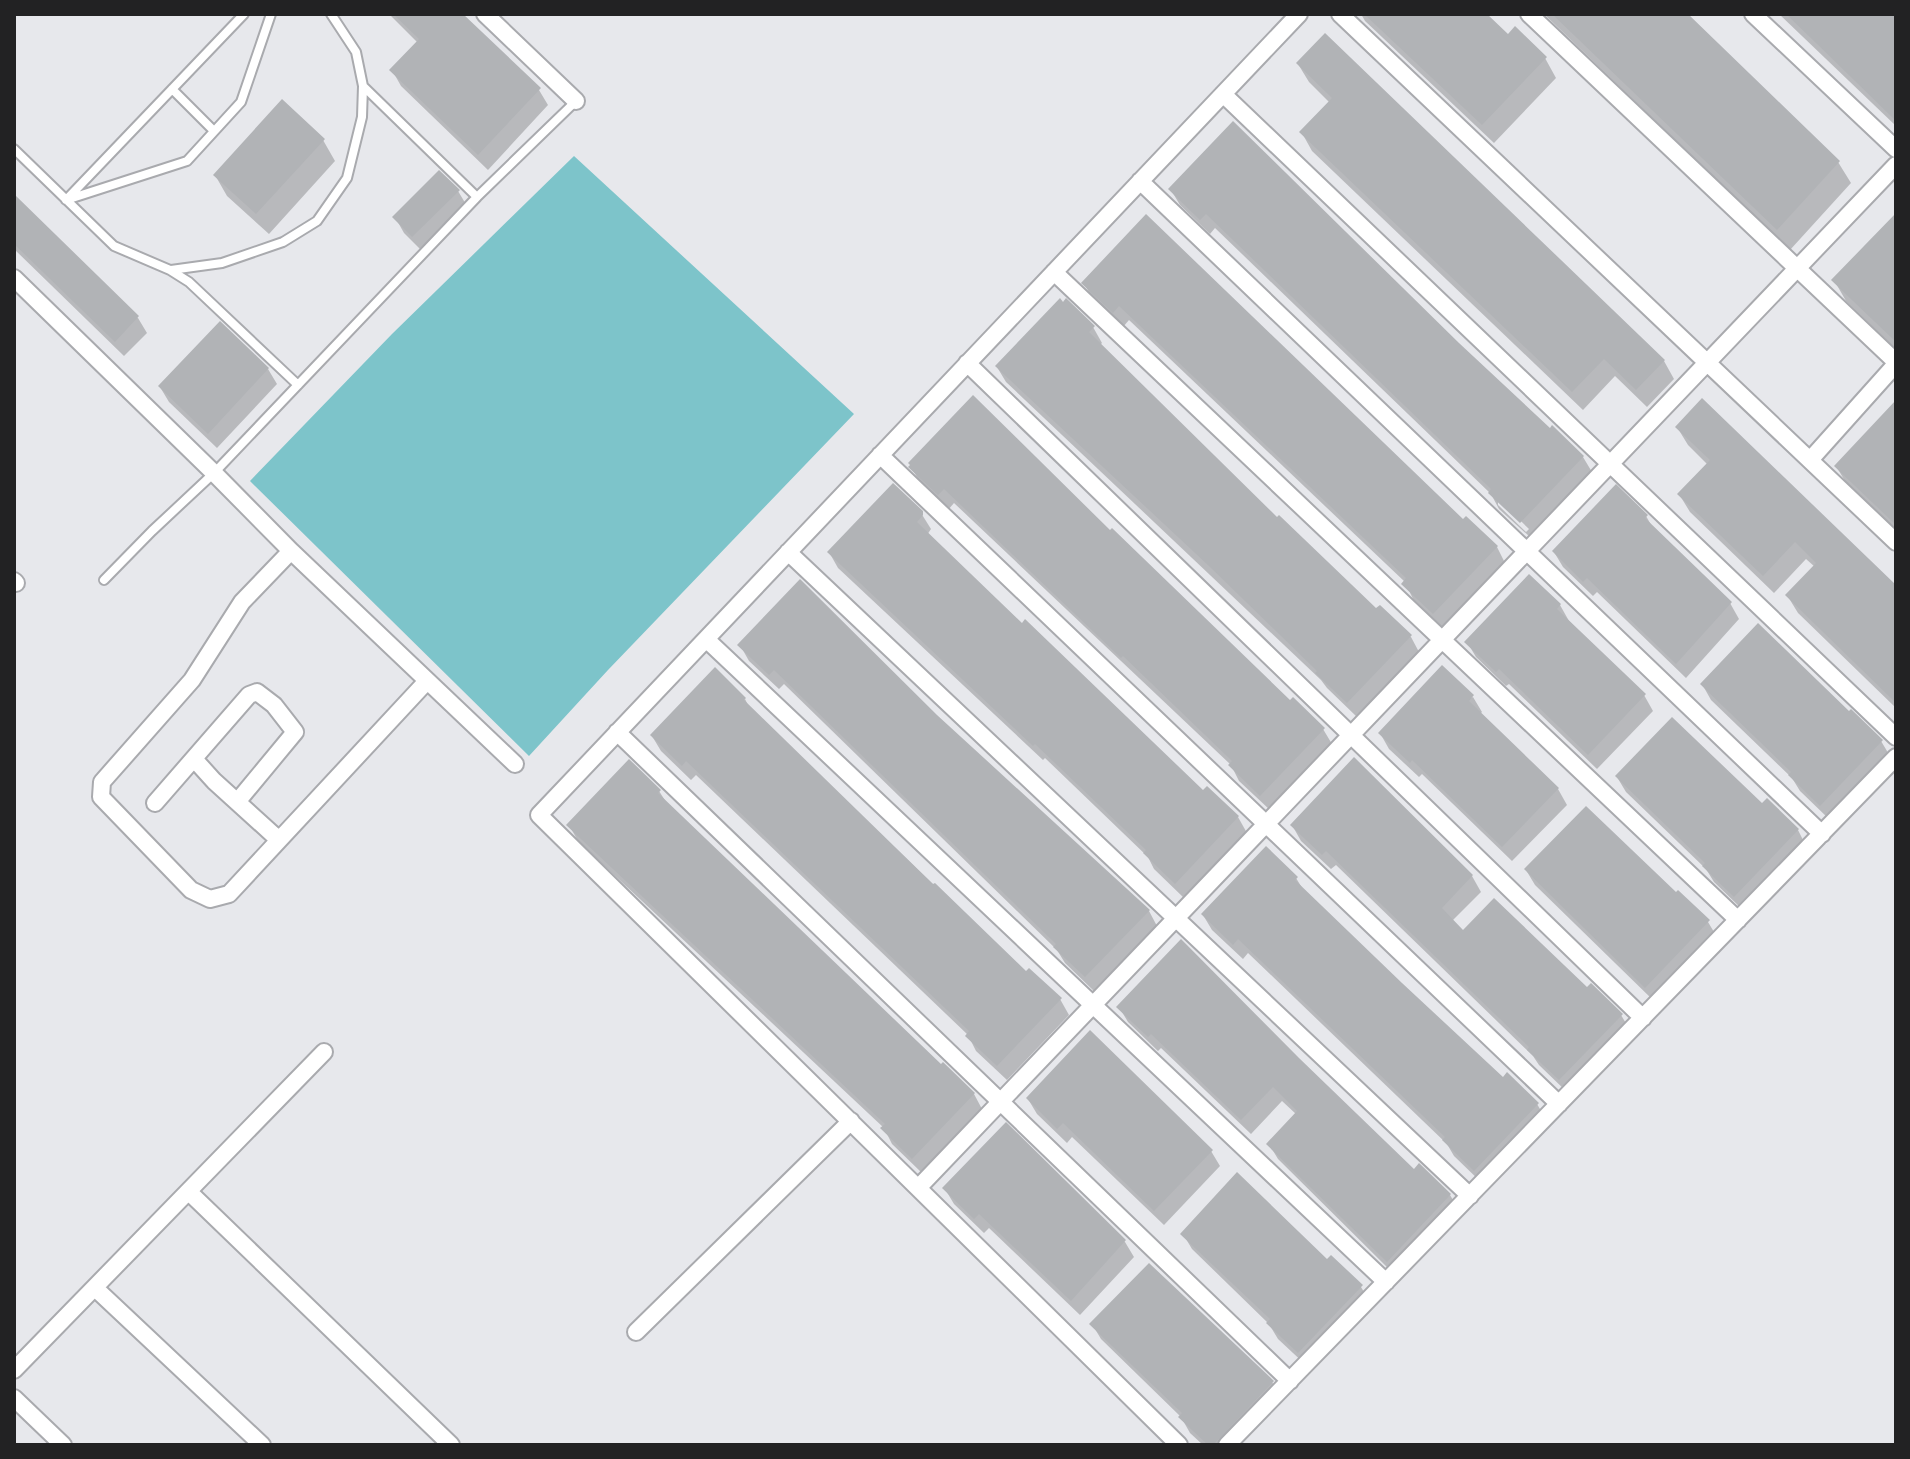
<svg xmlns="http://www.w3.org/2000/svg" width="1910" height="1459" font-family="'Open Sans',sans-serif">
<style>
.water{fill:#7dc4ca}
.shadow{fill:#0003;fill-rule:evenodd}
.building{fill:#b1b3b6}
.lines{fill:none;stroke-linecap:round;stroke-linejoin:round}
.lane-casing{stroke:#a9aaae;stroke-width:12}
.street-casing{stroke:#a9aaae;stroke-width:20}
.lane{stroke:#fff;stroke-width:8}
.street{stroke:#fff;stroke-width:16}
</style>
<rect width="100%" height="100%" fill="#e7e8ec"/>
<path class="water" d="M574 156 854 414 608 670 529 756 250 481 392 334Z"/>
<path class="shadow" d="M389 14H460L539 90 548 105 488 170 401 86 392 70 418 43Z
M1361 14H1484L1508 37 1545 58 1556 78 1494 143 1365 21Z
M1544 14H1685L1838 162 1851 183 1790 250Z
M1779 14H1896V126Z
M1298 64 1664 361 1674 379 1647 407 1615 376 1583 410 1312 151 1302 133 1330 103 1309 82Z
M323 140 335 161 269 234 227 196 215 175Z
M1171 190 1550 431 1583 457 1592 472 1530 537 1499 509 1491 494 1215 228 1210 234 1180 205ZM1498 499 1529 529 1526 532 1498 505Z
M458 191 467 206 422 251 404 233 395 217Z
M14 198 138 318 147 333 124 356 14 249Z
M1896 219V349L1846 301 1834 280Z
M1084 283 1497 547 1505 563 1443 628 1413 599 1405 582 1129 320 1123 327 1092 298Z
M1093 327 1102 343 1099 346 1277 520 1377 611 1380 607 1411 637 1419 652 1357 717 1327 688 1321 680 1006 382 997 367Z
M268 369 277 384 217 448 169 402 160 387Z
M1896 403V530L1845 481 1836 466Z
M1677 427 1896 588V708L1798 613 1787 595 1815 567 1806 559 1774 593 1690 512 1679 494 1708 465 1688 445Z
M911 467 1110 533 1290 703 1323 729 1332 744 1270 810 1239 781 1231 765 954 503 948 510 920 482Z
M921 513 931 529 927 535 1203 793 1238 817 1247 833 1184 898 1154 869 1148 857 1045 758 1043 760 838 568 829 552Z
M1646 516 1654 530 1730 603 1739 619 1686 678 1597 592 1593 596 1563 567 1554 552Z
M1529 576 1560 605 1569 621 1644 695 1653 711 1597 769 1509 684 1506 686 1476 657 1467 642Z
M740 645 936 716 1149 911 1157 926 1095 992 1065 963 1057 950 784 684 779 689 749 661Z
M1702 684 1849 714 1881 741 1890 756 1830 820 1800 791 1792 778 1711 700Z
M1473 697 1482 712 1480 714 1558 789 1567 805 1512 861 1422 774 1419 777 1389 749 1380 733Z
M745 699 750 709 1027 974 1060 999 1069 1015 1007 1080 976 1051 968 1035 696 775 691 780 661 751 652 736Z
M1617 777 1798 830 1806 846 1744 911 1714 882 1706 869 1626 792Z
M659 791 668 805 941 1067 974 1094 982 1109 922 1173 892 1144 884 1128 578 841 569 825Z
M1292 825 1472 876 1481 892 1452 921 1463 933 1587 990 1621 1015 1630 1030 1569 1094 1539 1065 1533 1056 1336 865 1331 869 1301 841Z
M1526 870 1708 922 1717 937 1655 1002 1535 885Z
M1296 878 1304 891 1503 1080 1537 1104 1546 1119 1484 1185 1454 1156 1447 1144 1248 953 1243 959 1212 930 1203 915Z
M1119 1007 1298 1060 1414 1172 1450 1195 1459 1210 1396 1276 1278 1159 1269 1144 1297 1115 1282 1101 1251 1134 1161 1048 1158 1051 1128 1022Z
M1028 1099 1211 1151 1220 1166 1164 1225 1072 1137 1067 1143 1037 1114Z
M1006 1125 1125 1242 1134 1257 1080 1315 989 1228 984 1233 954 1204 945 1189Z
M1183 1234 1327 1262 1361 1287 1370 1302 1308 1367 1278 1339 1269 1324 1192 1249Z
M1092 1324 1272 1382 1281 1397 1236 1445H1203L1190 1433 1181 1417 1101 1339Z"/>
<path class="building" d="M393 14H463L541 88 478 155 389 70 419 39Z
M1364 14H1487L1508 34 1515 26 1547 57 1482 125Z
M1552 14H1688L1840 161 1777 230Z
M1786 14H1896V121L1815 42Z
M1325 33 1665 360 1636 390 1604 359 1572 392 1299 132 1332 98 1296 63Z
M282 99 325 139 256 214 213 175Z
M1233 121 1459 343 1550 428 1552 425 1584 456 1520 523 1488 493 1491 489 1206 214 1200 220 1168 189Z
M439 170 460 190 412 237 392 217Z
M14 194 139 316 115 342 14 244Z
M1896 213V342L1831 280Z
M1146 214 1463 519 1466 516 1498 546 1433 614 1401 584 1406 578 1119 306 1113 313 1081 283Z
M1060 298 1063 302 1066 298 1095 326 1089 332 1277 517 1279 515 1376 608 1380 605 1412 635 1347 703 1315 673 1317 671 1210 567 995 366Z
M220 321 269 368 208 434 158 386Z
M973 395 1110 530 1112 528 1290 700 1293 697 1325 728 1260 796 1228 765 1232 761 1123 656 1121 658 944 489 938 495 908 467 910 465 908 463Z
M1702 398 1896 585V703L1785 595 1816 563 1795 542 1763 576 1677 494 1710 460 1675 427Z
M1896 400V525L1834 466Z
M893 483 923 511V515L917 522 1022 623 1025 619 1203 790 1207 786 1239 816 1175 884 1143 853 1146 850 1035 744 1033 746 827 552Z
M1616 484 1648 515 1645 518 1732 602 1676 664 1587 578 1583 582 1552 551Z
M1529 574 1561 604 1557 609 1646 694 1588 755 1499 669 1496 672 1464 642Z
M800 579 937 715 1150 910 1085 977 1053 947 1056 944 774 670 769 675 737 645Z
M1758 623 1849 711 1851 709 1883 740 1820 806 1788 775 1791 772 1700 684Z
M1442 665 1474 695 1469 701 1559 788 1502 847 1412 760 1410 763 1378 733Z
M715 667 746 698 744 700 933 884 935 883 1026 971 1029 968 1062 998 997 1066 965 1036 969 1031 686 761 682 766 650 735Z
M1672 717 1762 803 1767 798 1799 829 1734 897 1702 866 1705 863 1615 776Z
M1354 757 1473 875 1442 908 1463 930 1494 898 1587 987 1591 983 1623 1014 1559 1080 1527 1050 1529 1047 1326 851 1322 855 1290 825Z
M629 759 661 790 658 793 941 1064 943 1062 975 1093 912 1159 880 1128 885 1124 566 825Z
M1586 806 1676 892 1678 890 1710 920 1645 988 1524 869Z
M1266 846 1298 877 1295 880 1402 983 1503 1077 1507 1072 1539 1103 1474 1171 1442 1140 1445 1137 1238 939 1233 945 1201 914Z
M1181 939 1299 1058 1414 1169 1419 1163 1451 1194 1387 1262 1266 1144 1297 1111 1273 1087 1241 1120 1151 1034 1148 1037 1116 1007Z
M1090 1030 1213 1150 1154 1211 1063 1123 1057 1129 1026 1098Z
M1006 1122 1126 1240 1071 1301 979 1214 974 1219 942 1188Z
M1237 1172 1327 1259 1331 1255 1363 1285 1298 1353 1266 1323 1270 1319 1180 1234Z
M1149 1263 1274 1381 1213 1445H1208L1178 1417 1182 1413 1089 1324Z"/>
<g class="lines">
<g class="lane-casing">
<path id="lane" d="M244 14 66 200 187 161 241 102 271 14
M331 14 356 52 363 86 477 197
M172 89 214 131
M14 149 114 246 170 270 189 282 298 385
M171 270 222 263 283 242 317 221 347 178 362 117 363 86
M104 580 152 531 214 473 477 197 576 101"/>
</g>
<g class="street-casing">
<path id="street" d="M485 14 576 101
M1340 14 1896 542
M1529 14 1896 362
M1753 14 1896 149
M1223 94 1896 737
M1140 181 1822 834
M1054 272 1738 920
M14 278 214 473 291 551 515 764
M967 363 1643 1018
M880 455 1559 1104
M1810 460 1896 364
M291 551 242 602 192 680 102 782 101 797 191 890 210 899 229 894 427 681
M788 552 1470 1196
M14 581 16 583
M706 639 1386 1282
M617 732 1290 1381
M195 760 214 781 279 840
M155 803 249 695 257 692 274 705 295 732 237 802
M918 1188 1896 165
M189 1192 451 1445
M95 1288 262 1445
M636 1332 851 1121
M14 1370 324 1052
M14 1398 63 1445
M1179 1445 539 815 1299 14
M1227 1445 1896 757"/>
</g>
<use href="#lane" class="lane"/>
<use href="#street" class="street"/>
</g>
<rect width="1910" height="1459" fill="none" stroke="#222223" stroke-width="32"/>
</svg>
